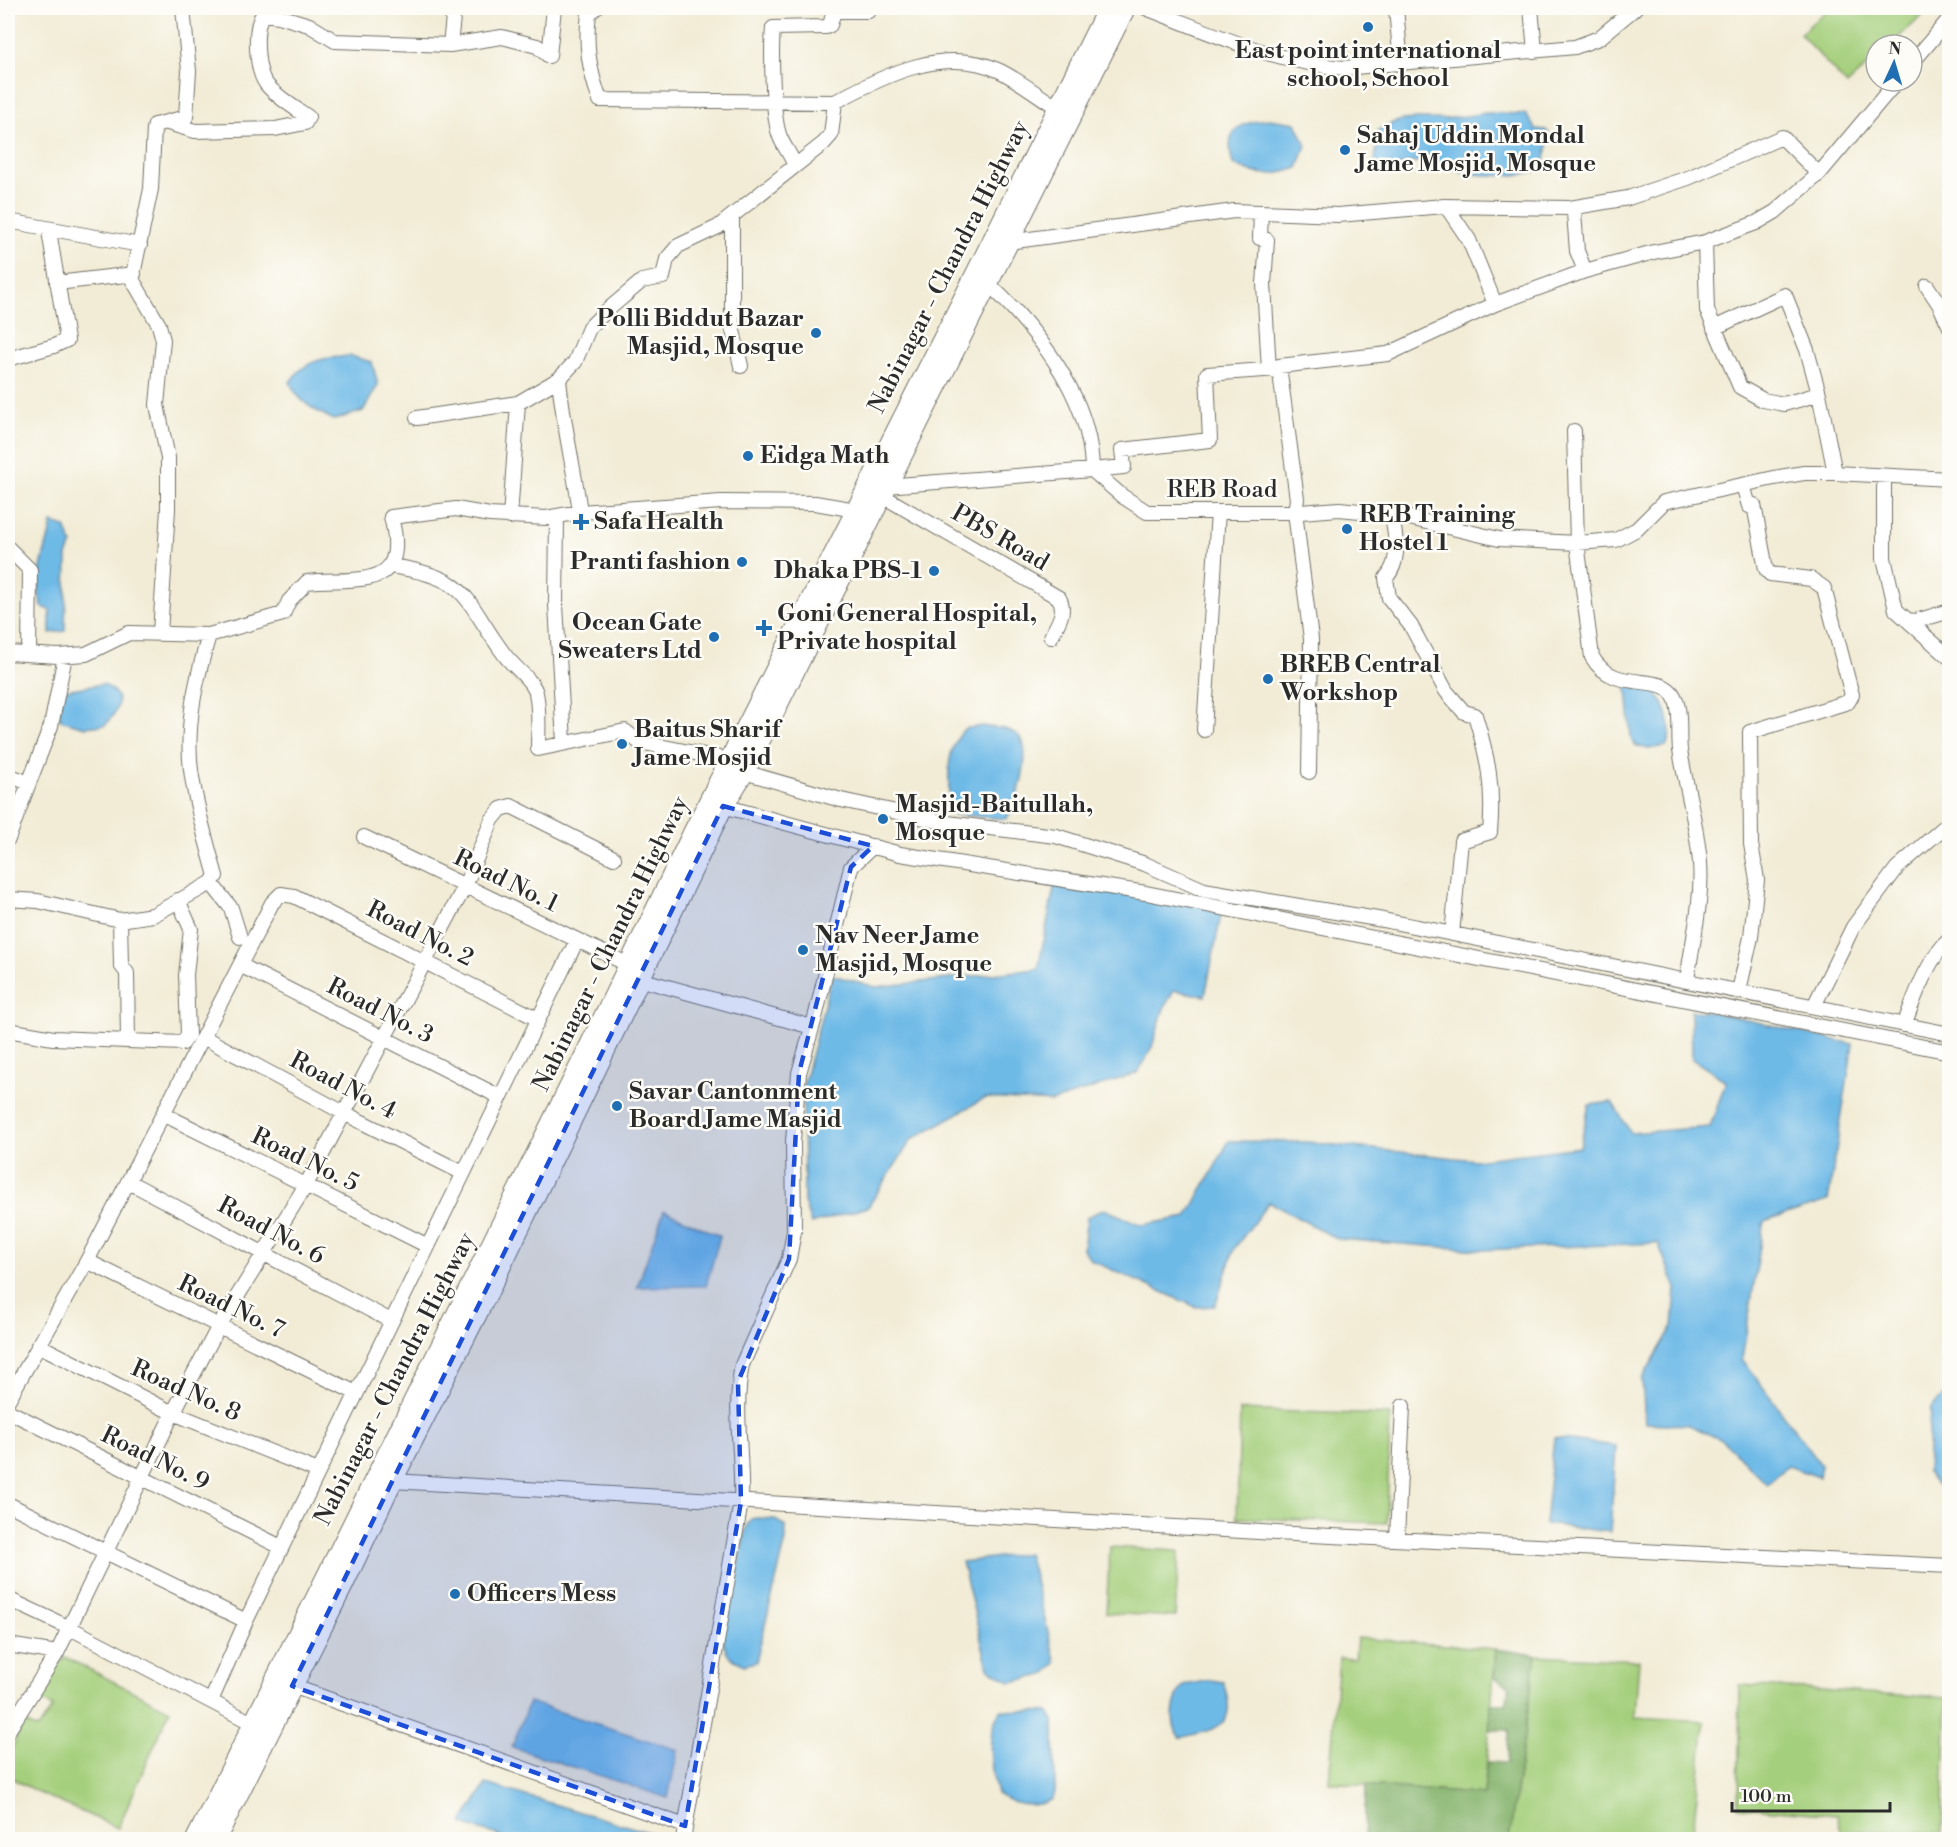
<svg xmlns="http://www.w3.org/2000/svg" width="1957" height="1847" font-family="'Libre Bodoni',serif">
<style>
.green{fill:#a4cf7b;stroke:#687d53;stroke-width:1.5}
.forest{fill:#83b26b;stroke:#576e4b;stroke-width:1.5}
.water{fill:#6ebae7;stroke:#4c7289;stroke-width:1.5}
.lines{fill:none;stroke-linecap:round;stroke-linejoin:round}
.minor-casing{stroke:#716f67;stroke-width:16}
.highway-casing{stroke:#716f67;stroke-width:22}
.minor{stroke:#fff;stroke-width:14}
.highway{stroke:#fff;stroke-width:20}
.marked{fill:#1d4ed8;fill-opacity:0.2;stroke:#1d4ed8;stroke-width:4.5;stroke-dasharray:12 8;stroke-linejoin:round}
.poi-dot{fill:#1f6fb2;stroke:#fdfcf7;stroke-width:2}
.labels{text-anchor:middle;dominant-baseline:central;stroke-width:5;stroke-linejoin:round;paint-order:stroke}
.poi-label{font-size:24px;font-weight:bold;fill:#2b2b2b;stroke:#fdfcf7;text-anchor:start}
.street-label{font-size:24px;fill:#2b2b2b;stroke:#fdfcf7}
</style>
<rect width="100%" height="100%" fill="#fdfcf7"/>
<filter id="ink" filterUnits="userSpaceOnUse"><feTurbulence type="fractalNoise" baseFrequency=".0167" numOctaves="2"/><feDisplacementMap in="SourceGraphic" scale="12" xChannelSelector="R" yChannelSelector="G"/><feConvolveMatrix kernelMatrix="1 2 1 2 8 2 1 2 1" color-interpolation-filters="sRGB"/></filter>
<filter id="wash" filterUnits="userSpaceOnUse"><feTurbulence type="fractalNoise" baseFrequency=".008" numOctaves="4" result="noise"/><feDisplacementMap in="SourceGraphic" scale="24" xChannelSelector="R" yChannelSelector="G"/><feGaussianBlur stdDeviation="1.35" result="paint"/><feColorMatrix in="noise" values="0 0 0 0 0 0 0 0 0 0 0 0 0 0 0 0 0 1.4 0 .05"/><feComposite in="paint" operator="in"/></filter>
<g filter="url(#wash)">
<rect width="100%" height="100%" fill="#f2ecd6"/>
<path class="green" d="M1829 8H1931L1890 45H1876V58L1847 85 1800 34Z
M1240 1410 1390 1415 1387 1523 1237 1518Z
M1110 1547 1179 1551 1175 1617 1106 1613Z
M1357 1638 1496 1649 1484 1795 1329 1782 1339 1658 1355 1659Z
M1536 1655 1639 1660 1635 1717 1705 1721 1692 1839 1509 1840Z
M65 1657 170 1710 118 1828 39 1793 8 1776V1758L23 1722 38 1729 53 1707 30 1695Z
M1740 1685 1947 1698 1942 1833 1841 1830 1837 1815 1738 1807Z"/>
<path class="forest" d="M1496 1649 1536 1655 1509 1839H1364L1366 1785 1484 1795 1487 1762 1507 1763 1509 1730H1489L1491 1704H1506L1510 1686 1494 1677Z"/>
<path class="water" d="M1486 113 1526 114 1536 129 1546 130 1550 136 1543 169C1521 177 1486 177 1463 172 1453 170 1444 162 1433 161 1415 159 1399 167 1382 170L1375 162 1378 131C1399 115 1419 120 1443 119 1457 118 1472 115 1486 113Z
M1269 119 1296 123 1306 145 1298 168C1274 176 1256 177 1233 164 1223 130 1238 123 1269 119Z
M351 356 372 362 378 385 363 411 334 420C316 411 297 402 290 382 306 358 325 358 351 356Z
M52 523 65 527 72 544 67 556 65 631 50 633V610L42 607C32 579 47 551 52 523Z
M103 684C126 696 120 709 105 725L85 727 60 720V699L64 690Z
M1627 687C1635 688 1644 687 1651 690 1666 698 1675 732 1666 746L1648 749 1635 745 1631 738Z
M982 726C995 728 1013 727 1021 739 1031 753 1018 807 1006 819L948 814C952 782 941 757 964 729Z
M1057 873 1223 905 1205 996 1174 990 1164 1008 1151 1050 1137 1073 1052 1102 985 1098 912 1139 868 1207 811 1224 804 1202 803 1086 832 975 876 987 1038 969Z
M1691 1011 1712 1012 1853 1044 1828 1201 1764 1221 1742 1359 1821 1465 1819 1477 1788 1466 1767 1484 1722 1440 1689 1425 1645 1423 1642 1379 1673 1326 1676 1288 1658 1243 1481 1250 1337 1239 1269 1202 1234 1249 1215 1306 1196 1307 1092 1261 1083 1249 1087 1217 1104 1209 1142 1225 1187 1217 1229 1141 1307 1142 1475 1160 1580 1147 1589 1105 1612 1102 1631 1133 1710 1127 1726 1081 1692 1059Z
M664 1210 720 1236 706 1286 637 1287Z
M1942 1397 1949 1398V1485H1937L1927 1472 1930 1409Z
M1554 1438 1616 1446 1610 1532 1545 1524Z
M757 1518 774 1519 785 1526 786 1540 756 1662 744 1665C737 1661 730 1659 726 1651 717 1629 732 1589 738 1568 743 1552 741 1533 751 1519Z
M1028 1553 1056 1663 1044 1675 1011 1682 988 1668 962 1562Z
M1211 1680 1223 1682C1239 1728 1218 1728 1180 1738 1169 1724 1172 1697 1185 1685Z
M529 1702 678 1750 668 1798 512 1747Z
M1002 1710 1048 1712 1054 1720 1055 1792 1053 1799C1033 1809 1015 1806 997 1794 991 1771 984 1729 1002 1710Z
M486 1784 671 1839H510L462 1824Z"/>
</g>
<g filter="url(#ink)">
<g class="lines">
<g class="minor-casing">
<path id="minor" d="M596 8 589 13C585 44 589 70 600 100L835 102
M1146 8C1210 33 1274 62 1344 68L1575 47 1599 38 1635 8
M1396 8 1401 65
M1531 8 1535 51
M450 45 454 8
M1912 63 1950 18
M168 123 195 131 275 129 305 123 308 117C295 108 278 98 267 85 256 72 253 28 263 14L279 16 309 25 335 41 450 45 502 37 537 46 549 56 554 8
M795 166C791 155 784 147 780 137 772 117 771 50 773 28L826 27 830 25 834 11H868L870 8
M1446 206 1469 240 1495 304
M1570 208 1574 213 1577 251 1585 271
M1261 212 1260 238 1267 240 1264 284 1269 370
M732 216V326L741 366
M8 221 140 245
M1008 242 1234 211 1338 215 1444 206 1570 208 1628 198 1688 178 1782 137 1819 174
M1705 242 1707 310 1740 387 1763 400 1784 404 1819 394 1835 473
M57 283 134 274
M988 283C1038 331 1091 398 1092 470L1124 467 1122 450 1210 440 1207 374 1280 369
M1927 286 1939 304 1950 327
M1714 328 1785 295 1807 350 1819 394
M8 359 54 346 67 340 49 231
M417 418 518 403 559 379
M1574 431 1577 543 1592 657C1614 695 1661 671 1674 696 1682 711 1678 733 1680 750 1686 788 1697 824 1700 863 1703 901 1692 943 1687 981
M1884 476V558L1896 610 1950 658
M885 486 1092 470 1122 496 1147 512H1301L1339 509 1392 514 1499 539 1577 543 1616 540 1637 529 1664 502 1774 478 1804 473H1835L1950 479
M881 495 1059 598C1067 612 1057 624 1051 637
M580 512C574 467 563 424 559 379L575 362 589 328 604 313 642 281 663 277 667 259 678 246 718 227 824 143 831 135 835 102C884 75 945 45 1000 71 1020 81 1039 96 1058 108
M1392 514C1395 538 1402 559 1386 578L1389 598 1411 626 1446 691 1464 712 1475 715C1488 757 1494 788 1490 832L1461 841 1452 934
M557 516 556 605 564 742
M510 517 518 403
M8 548 30 570 29 654
M391 566C471 578 462 597 504 654 512 666 533 680 536 693 540 711 538 731 538 749L625 731 639 742 730 760
M1907 620 1916 621 1950 611
M160 633 168 509V458L157 405 163 340 159 325 132 279 151 189 154 129 155 125 186 117 189 71 183 8
M8 653 58 656 86 654 129 633 209 635 283 614 289 601 307 582C358 577 411 592 391 517L456 509 490 515 546 518 580 512 721 502 815 503 856 510
M1204 730 1218 512
M744 772 841 800 947 823 1056 836 1145 864 1204 890 1383 920 1950 1034
M1309 772 1311 639 1295 512 1297 499 1279 366 1388 354 1495 304 1585 271 1654 252 1705 242 1756 223 1775 212 1819 174 1897 81
M8 775 29 783 51 726 65 656
M723 806 900 854 1146 893 1950 1052
M364 837 629 965
M8 839 29 783
M211 883 231 908 240 937
M8 899 38 901 120 920
M240 965 500 1097
M639 979 812 1027
M1739 991 1751 937 1757 880 1751 844 1750 732 1848 702 1852 695 1824 588 1811 579 1770 574 1766 569 1754 505 1749 506 1743 485
M1814 1006 1853 927 1897 868 1950 822
M1904 1025C1915 997 1927 959 1950 939
M8 1030 53 1038 128 1041 127 973 121 965 120 920 153 915 211 883 216 876C207 844 197 810 192 777 184 729 196 680 209 635
M203 1037 344 1113 463 1173
M128 1041 183 1043 188 1035 186 975 191 929 178 900
M163 1114 428 1246
M129 1182 391 1321
M87 1261 356 1393
M38 1345 173 1413 318 1471
M8 1400 87 1261 272 903 281 894 294 896 538 1019
M8 1411 281 1547
M392 1481 1311 1535 1950 1566
M8 1504 246 1621
M1397 1539 1403 1406
M8 1599 70 1628 254 1724
M8 1645 57 1653
M292 1686 685 1826
M211 1701 246 1621 577 940
M8 1731 57 1653 173 1413 219 1326 306 1185 465 886 492 820 501 809 511 806 614 858
M683 1840 741 1502C743 1457 733 1410 742 1365L789 1259 794 1231 793 1141 799 1073 816 1014 851 867 873 846"/>
</g>
<g class="highway-casing">
<path id="highway" d="M196 1840 583 1060 694 831 972 282 1108 8
M215 1840 343 1585 392 1481 494 1280 723 806 744 772 1125 8"/>
</g>
<use href="#minor" class="minor"/>
<use href="#highway" class="highway"/>
</g>
</g>
<path class="marked" d="M723 806 873 846 851 867 799 1073 789 1259 738 1382 741 1502 685 1826 292 1686Z"/>
<g class="poi-dot">
<circle cx="1368" cy="27" r="6"/>
<circle cx="1345" cy="150" r="6"/>
<circle cx="816" cy="333" r="6"/>
<circle cx="748" cy="456" r="6"/>
<path d="M578 513h6v6h6v6h-6v6h-6v-6h-6v-6h6z"/>
<circle cx="1347" cy="529" r="6"/>
<circle cx="742" cy="562" r="6"/>
<circle cx="934" cy="571" r="6"/>
<path d="M761 619h6v6h6v6h-6v6h-6v-6h-6v-6h6z"/>
<circle cx="714" cy="637" r="6"/>
<circle cx="1268" cy="679" r="6"/>
<circle cx="622" cy="744" r="6"/>
<circle cx="883" cy="819" r="6"/>
<circle cx="803" cy="950" r="6"/>
<circle cx="617" cy="1106" r="6"/>
<circle cx="455" cy="1594" r="6"/>
</g>
<g class="labels">
<g class="poi-label">
<text x="1368" y="51" text-anchor="middle">East point international<tspan x="1368" dy="28">school, School</tspan></text>
<text x="1357" y="136">Sahaj Uddin Mondal<tspan x="1357" dy="28">Jame Mosjid, Mosque</tspan></text>
<text x="804" y="319" text-anchor="end">Polli Biddut Bazar<tspan x="804" dy="28">Masjid, Mosque</tspan></text>
<text x="760" y="456">Eidga Math</text>
<text x="1359" y="515">REB Training<tspan x="1359" dy="28">Hostel 1</tspan></text>
<text x="594" y="522">Safa Health</text>
<text x="730" y="562" text-anchor="end">Pranti fashion</text>
<text x="922" y="571" text-anchor="end">Dhaka PBS-1</text>
<text x="777" y="614">Goni General Hospital,<tspan x="777" dy="28">Private hospital</tspan></text>
<text x="702" y="623" text-anchor="end">Ocean Gate<tspan x="702" dy="28">Sweaters Ltd</tspan></text>
<text x="1280" y="665">BREB Central<tspan x="1280" dy="28">Workshop</tspan></text>
<text x="634" y="730">Baitus Sharif<tspan x="634" dy="28">Jame Mosjid</tspan></text>
<text x="895" y="805">Masjid-Baitullah,<tspan x="895" dy="28">Mosque</tspan></text>
<text x="815" y="936">Nav Neer Jame<tspan x="815" dy="28">Masjid, Mosque</tspan></text>
<text x="629" y="1092">Savar Cantonment<tspan x="629" dy="28">Board Jame Masjid</tspan></text>
<text x="467" y="1594">Officers Mess</text>
</g>
<g class="street-label">
<text transform="translate(949 267) rotate(-63)">Nabinagar - Chandra Highway</text>
<text x="1222" y="490">REB Road</text>
<text transform="translate(1000 538) rotate(30)">PBS Road</text>
<text transform="translate(506 881) rotate(26)">Road No. 1</text>
<text transform="translate(420 934) rotate(27)">Road No. 2</text>
<text transform="translate(611 944) rotate(-64)">Nabinagar - Chandra Highway</text>
<text transform="translate(380 1011) rotate(27)">Road No. 3</text>
<text transform="translate(343 1086) rotate(28)">Road No. 4</text>
<text transform="translate(305 1160) rotate(26)">Road No. 5</text>
<text transform="translate(271 1231) rotate(28)">Road No. 6</text>
<text transform="translate(231 1307) rotate(26)">Road No. 7</text>
<text transform="translate(395 1379) rotate(-63)">Nabinagar - Chandra Highway</text>
<text transform="translate(186 1391) rotate(24)">Road No. 8</text>
<text transform="translate(155 1459) rotate(26)">Road No. 9</text>
</g>
</g>
<rect width="1957" height="1847" fill="none" stroke="#fdfcf7" stroke-width="30"/>
<g transform="translate(1894 63) rotate(4)"><circle r="28" fill="#fdfcf7" stroke="#a9a8a5" stroke-width="1.5"/>
<path d="M0-4.5L10 22L0 15L-10 22Z" fill="#1f6fb2"/>
<text y="-9" font-size="16" font-weight="bold" text-anchor="middle" fill="#2b2b2b">N</text>
</g>
<path d="M1732 1802v9h158v-9" fill="none" stroke="#2b2b2b" stroke-width="3"/>
<text x="1741" y="1802" font-size="18" fill="#2b2b2b" stroke="#fdfcf7" stroke-width="4.5" paint-order="stroke">100 m</text>
</svg>
